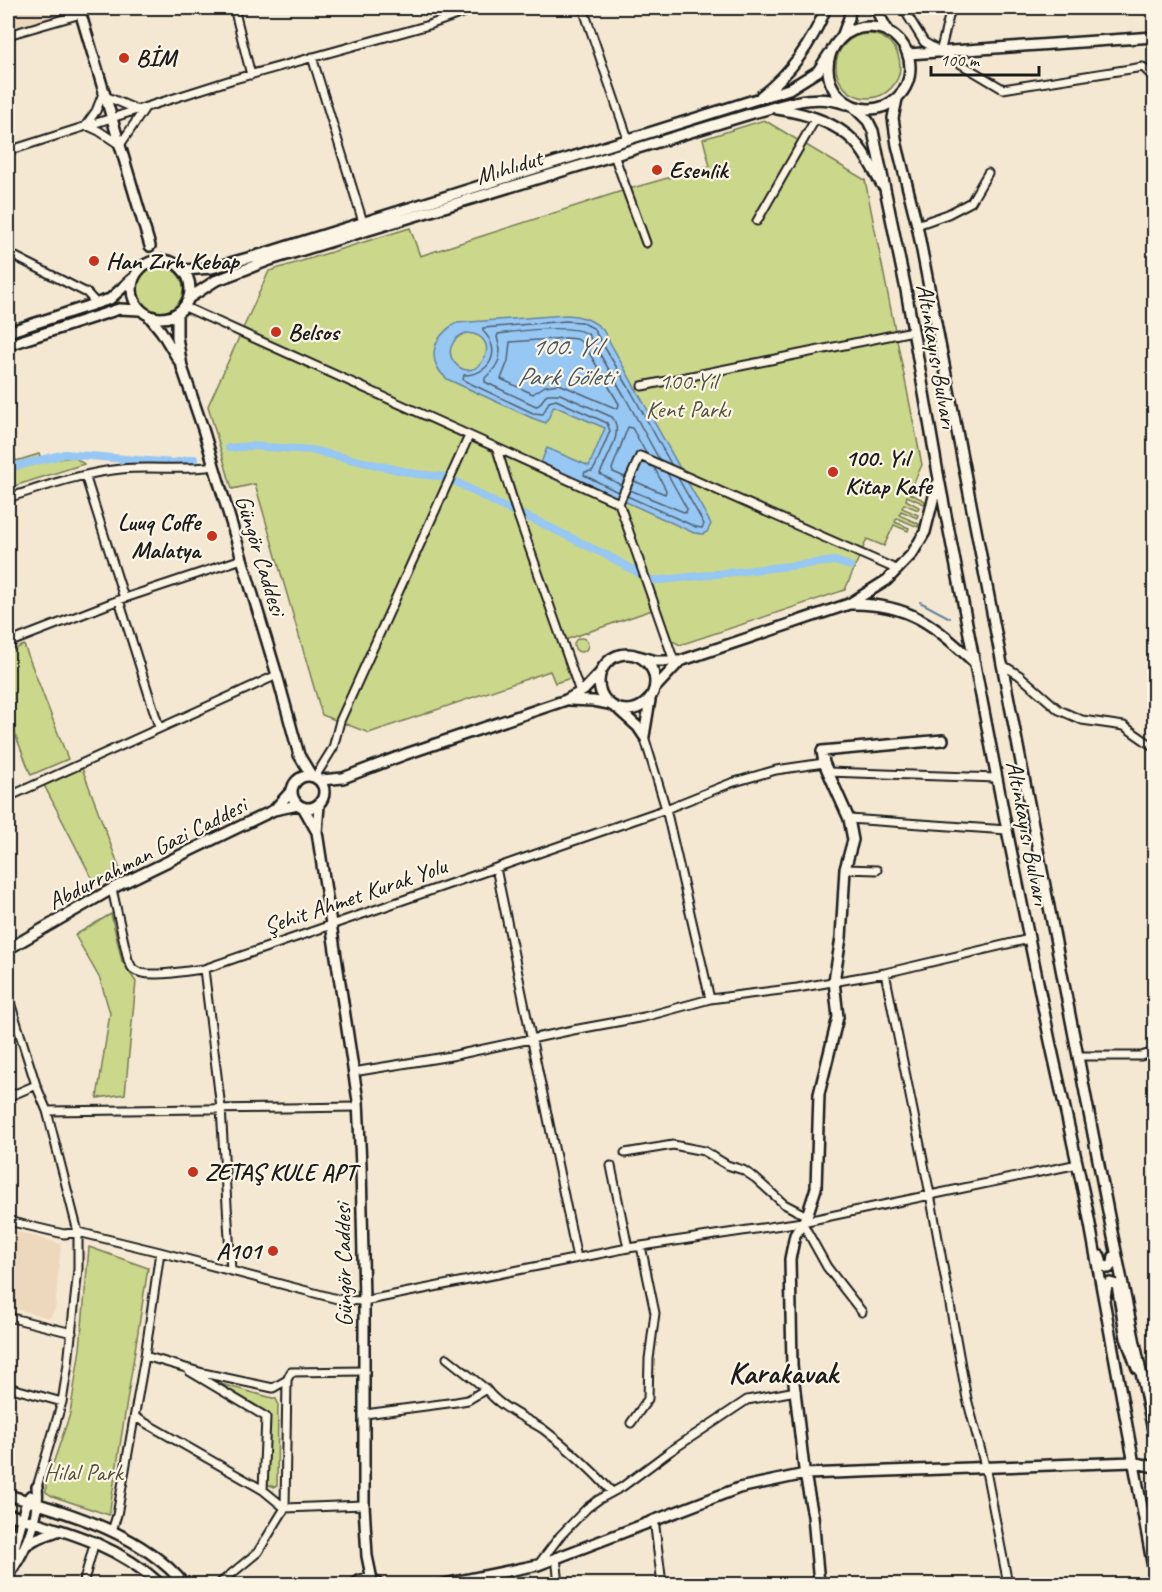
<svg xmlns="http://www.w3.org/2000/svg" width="1162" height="1592" font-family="Caveat,sans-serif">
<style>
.built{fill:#edd8bd}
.green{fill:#cbd78b;stroke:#747a54;stroke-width:1.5}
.water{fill:#97c7f3;stroke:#66839d;stroke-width:1.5;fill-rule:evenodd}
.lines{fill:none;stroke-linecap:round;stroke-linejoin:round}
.shore{stroke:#4d6072;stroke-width:1.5}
.stream{stroke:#66839d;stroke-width:2}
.canal{stroke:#97c7f3;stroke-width:8}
.street-casing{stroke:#1c1c1c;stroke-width:11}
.secondary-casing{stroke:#1c1c1c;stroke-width:14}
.street{stroke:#fcf5e5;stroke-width:7}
.secondary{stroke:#fcf5e5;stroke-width:9}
.poi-dot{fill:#c8321e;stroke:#fcf5e5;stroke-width:2}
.labels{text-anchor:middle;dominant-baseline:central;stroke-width:4.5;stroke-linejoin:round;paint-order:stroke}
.poi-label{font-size:24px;font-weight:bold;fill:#1c1c1c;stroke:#fcf5e5;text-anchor:start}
.street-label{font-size:24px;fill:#1c1c1c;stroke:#fcf5e5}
.park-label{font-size:24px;fill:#51543d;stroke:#fcf5e5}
.water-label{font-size:26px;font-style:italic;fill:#475867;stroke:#fcf5e5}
.district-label{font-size:30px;font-weight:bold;fill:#1c1c1c;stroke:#fcf5e5}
</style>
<rect width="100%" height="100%" fill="#f5e8d3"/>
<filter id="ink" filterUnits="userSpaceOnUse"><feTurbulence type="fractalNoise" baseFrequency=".0167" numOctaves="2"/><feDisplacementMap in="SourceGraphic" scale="12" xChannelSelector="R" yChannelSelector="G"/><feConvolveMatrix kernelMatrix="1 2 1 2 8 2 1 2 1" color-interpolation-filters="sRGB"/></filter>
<g filter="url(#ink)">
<path class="built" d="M8 8H58L60 15 8 30Z
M8 1229 61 1244 55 1310 49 1318 8 1307Z"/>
<path class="green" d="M836 66a32 32 0 1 1 64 0a32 32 0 1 1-64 0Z
M764 120 865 180 922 465 909 493 925 501 924 504 907 496 906 500 919 507 918 510 904 504 902 508 918 515 917 518 901 511 899 515 919 524 918 527 897 518 895 522 909 528 908 531 894 525 884 546 867 539 845 590 680 645 669 639 658 608 559 642 571 678 555 683 550 671 369 733 322 715 255 484 232 489 208 406 269 271 410 228 420 256 622 191 710 166 703 139Z
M137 289a23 23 0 1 1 46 0a23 23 0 1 1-46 0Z
M118 296 120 306 8 341V335Z
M8 432 16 461 39 454 43 461 74 457 84 464 8 488Z
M574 645a7 7 0 1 1 14 0a7 7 0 1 1-14 0Z
M24 645 68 759 31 775 8 716V652Z
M82 768 121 872 95 884 44 785Z
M111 914 122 961 136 982 125 1094 97 1098 110 1013 100 979 75 935Z
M89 1247 148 1268 109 1515 52 1496 46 1492V1484L70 1414 80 1349Z
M217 1383 276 1399 278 1403 277 1486 274 1487 264 1483 263 1415 216 1388Z"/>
<path class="water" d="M566 315C582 316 592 319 603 330L711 524 707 532 703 534 694 533 541 463 547 448 589 466 605 428 554 406 546 423 532 418 447 379C425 360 433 337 456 323ZM466 333C508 335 476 390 454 362 445 350 454 337 466 333Z"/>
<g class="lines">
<path class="shore" d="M566 338 577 339 584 344 619 404 618 408H615L559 384 545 386 533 394 501 379 508 361 510 342Z
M625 477 613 472 612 469 628 427 632 428 646 453
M634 481 665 494 666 490 654 467
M621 485 600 474C606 458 625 432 612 417L560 394H547L539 405 536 406 485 382V378L494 369 499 360 500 349 497 337 498 334C518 331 571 324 588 334L625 397 659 459
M630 490 686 513 687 509 667 473
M618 492 584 475 585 472 592 471 595 467 610 431 607 423 556 400 549 402 543 414 533 413 463 380 464 375C490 375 503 351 483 331V328L566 321 581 322 593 328 632 393 671 464
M627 496 696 527 702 528 704 524 678 478"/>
<path class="stream" d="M920 602 950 618
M1105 720 1117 722
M1148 739 1154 742"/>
<path class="canal" d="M229 448 251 446 311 450 416 474 447 477 503 507 537 521 612 558 651 580H662L835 561 850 566
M8 468 65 454 173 463 194 459"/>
<g class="street-casing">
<path id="street" d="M234 8 251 75
M583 8 628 139
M903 8 924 42 1003 89 1143 67 1154 78
M8 35 81 14
M940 53 951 8
M312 57 363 222
M104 91 96 111 86 125 99 131 120 145 145 108
M105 96 138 110
M8 151 231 80 429 25 476 8
M614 155 646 243
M757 221 816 118
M917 225 948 214 971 202 988 173
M8 253 87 293 97 304
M185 307 619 503
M642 386 913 331
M497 449 515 507 580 692
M85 475 124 598
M8 498C45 486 82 473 121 469 152 466 183 471 214 466
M119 600 159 727
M8 643 119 600 242 559
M674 661 619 503 640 456 898 570
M1001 664 1019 675 1059 710 1082 720 1124 726 1154 747
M828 772 997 778
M315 777 333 748 340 721 469 436
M8 797 277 675
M849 819 1007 830
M496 868 577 1258
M845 869 877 870
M112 889 128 960C130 963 131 967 133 969 145 980 189 970 204 969L666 809 644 736
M204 969 221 1108 231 1270
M885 973 930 1194 967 1399 985 1466 1008 1584
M8 996 36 1085 47 1111 78 1232V1269L68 1364 62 1402 37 1487
M710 999 666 809 731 783 776 770 824 763
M1078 1056H1141L1154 1052
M353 1072 451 1056 573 1030 644 1017 710 999 797 988 885 973 1029 939
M8 1097 36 1085
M47 1111 358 1107
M625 1153 673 1145 704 1151 727 1165 743 1170 755 1178 784 1204 807 1216
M8 1221 64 1234 78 1232 160 1252 341 1300 364 1301 628 1248 611 1166
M802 1222 827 1267 862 1312
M628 1248 802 1222 1078 1164
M8 1317 72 1333
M145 1356 203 1373 273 1388 287 1380 291 1372 364 1371
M447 1358 486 1389
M189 1371 266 1417 263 1490
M1143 1378 1154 1379
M8 1387 62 1402
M365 1414 456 1402 468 1400 486 1389C499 1407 524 1417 543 1429 567 1447 592 1470 612 1492
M135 1417 263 1490 285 1508 364 1505
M631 1423 648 1399 649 1359 655 1313 641 1246
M654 1519 662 1584
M112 1531 117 1515 145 1356 160 1252
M556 1557 559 1584
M538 1565 560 1536 587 1508 598 1500 622 1487 669 1452 747 1400 796 1391
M8 1584 13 1568
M83 1584 95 1541
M219 1584 258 1552 285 1508 287 1380
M708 1584H709"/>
</g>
<g class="secondary-casing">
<path id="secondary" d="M79 8 150 246
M875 8 888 31
M828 68a41 41 0 1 1 82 0a41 41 0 1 1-82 0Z
M842 37 849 18 850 8
M908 54 1154 37
M761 96C791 73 812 43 826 8
M897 99 893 118 897 145 917 225 1112 1232 1154 1435
M854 107 868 121 873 131 906 290 939 479 1007 830 1050 1041 1087 1208 1154 1573
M777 109C804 113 834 121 854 141 866 153 873 170 882 185
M132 289a29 29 0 1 1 58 0a29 29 0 1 1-58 0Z
M184 270 212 268 266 253 789 89 818 71 829 54
M189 298 215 281 270 260 753 113C785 105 814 92 846 104
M177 314V337L182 367 203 429 277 675 299 755 311 775
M148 315 161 331 179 361
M8 332 110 299 132 279
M8 345 119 309 140 310
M851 604C909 603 934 625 975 663
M599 682a28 28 0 1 1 56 0a28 28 0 1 1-56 0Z
M638 656 656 661H680L849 604 887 580 912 554 925 532 937 484
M655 688 680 661
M569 700 593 701 609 704
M619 710 638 727 644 736
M644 736 650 700
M292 792a16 16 0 1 1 32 0a16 16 0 1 1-32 0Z
M321 780 343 778 406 754 566 700 584 690 600 673
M319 805 317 832 358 1101 361 1166 364 1301V1505L367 1556 372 1580
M303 807 317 832
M274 810 292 790
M8 949 117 886 274 810 298 805
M1100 1256 1102 1265 1109 1268 1113 1263 1114 1256
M1105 1297 1107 1285 1110 1283 1117 1285 1126 1338 1137 1368
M8 1495C69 1513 142 1533 184 1584
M8 1514C64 1531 115 1543 160 1584
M8 1528 15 1544
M26 1545 36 1539 60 1530
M13 1566 15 1544 27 1501 30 1496
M13 1568C28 1545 40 1515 37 1487
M355 1584 359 1581 368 1578 378 1584
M444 1584 538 1565 739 1488 805 1474 1133 1462 1154 1467
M819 1584 813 1516 804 1469 792 1365 790 1259 795 1235 807 1216 816 1188 819 1094 838 1017 834 981 841 938 845 869 853 840 849 819 824 763 822 751 943 740"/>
</g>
<use href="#street" class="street"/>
<use href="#secondary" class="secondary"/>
</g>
</g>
<g class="poi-dot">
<circle cx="124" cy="58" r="6"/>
<circle cx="657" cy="170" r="6"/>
<circle cx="94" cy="261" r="6"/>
<circle cx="276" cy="332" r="6"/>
<circle cx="833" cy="472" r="6"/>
<circle cx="212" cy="536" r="6"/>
<circle cx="193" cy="1172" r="6"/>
<circle cx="273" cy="1251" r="6"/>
</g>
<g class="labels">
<g class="poi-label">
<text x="136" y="58">BİM</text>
<text x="669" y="170">Esenlik</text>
<text x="106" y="261">Han Zırh Kebap</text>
<text x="288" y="332">Belsos</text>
<text x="845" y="458">100. Yıl<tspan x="845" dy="28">Kitap Kafe</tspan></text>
<text x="200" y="522" text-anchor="end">Luuq Coffe<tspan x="200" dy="28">Malatya</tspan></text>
<text x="205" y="1172">ZETAŞ KULE APT</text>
<text x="261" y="1251" text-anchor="end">A101</text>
</g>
<g class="street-label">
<text transform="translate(509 167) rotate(-17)">Mıhlıdut</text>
<text transform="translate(937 356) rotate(80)">Altınkayısı Bulvarı</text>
<text transform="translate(261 555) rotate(73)">Güngör Caddesi</text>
<text transform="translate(1028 833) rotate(79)">Altınkayısı Bulvarı</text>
<text transform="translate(147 853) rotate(-27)">Abdurrahman Gazi Caddesi</text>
<text transform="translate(355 896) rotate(-19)">Şehit Ahmet Kurak Yolu</text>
<text transform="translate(343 1265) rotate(-91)">Güngör Caddesi</text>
</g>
<g class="park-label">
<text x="688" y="381">100.Yıl<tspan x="688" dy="28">Kent Parkı</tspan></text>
<text x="83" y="1472">Hilal Park</text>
</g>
<g class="water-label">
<text x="565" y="346">100. Yıl<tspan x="565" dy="30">Park Göleti</tspan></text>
</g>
<g class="district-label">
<text x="783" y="1373">Karakavak</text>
</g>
</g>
<rect width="1162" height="1592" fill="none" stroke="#fcf5e5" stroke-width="30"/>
<rect x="15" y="15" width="1132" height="1562" fill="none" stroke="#1c1c1c" stroke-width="2" filter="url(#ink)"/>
<path d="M931 66v9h108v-9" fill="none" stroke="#1c1c1c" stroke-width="3"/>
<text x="940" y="66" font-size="18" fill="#1c1c1c" stroke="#fcf5e5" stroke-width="4.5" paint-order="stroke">100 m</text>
</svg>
